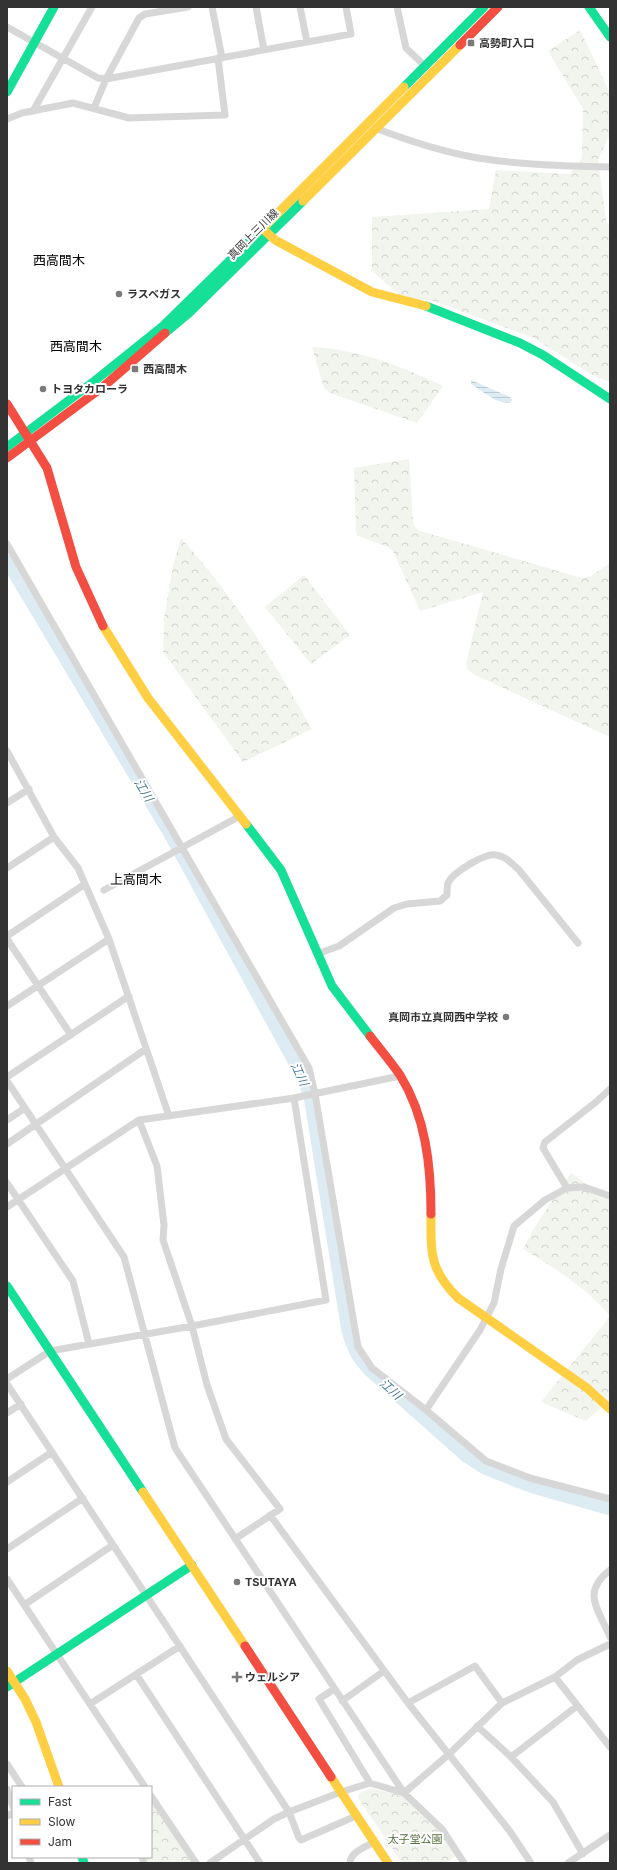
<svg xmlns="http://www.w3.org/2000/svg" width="617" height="1870" font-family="Inter,'Noto Sans JP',sans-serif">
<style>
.forest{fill:url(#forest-crowns)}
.water{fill:url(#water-rules)}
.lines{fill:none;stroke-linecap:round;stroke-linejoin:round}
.river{stroke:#ddebf3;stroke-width:13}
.street{stroke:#d7d7d7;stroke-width:7}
.fast{stroke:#16e098;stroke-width:9}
.slow{stroke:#ffcf43;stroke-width:9}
.jam{stroke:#f24e42;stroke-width:9}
.poi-dot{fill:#7a7a7a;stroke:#fff;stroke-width:1.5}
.labels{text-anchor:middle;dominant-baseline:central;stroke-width:4;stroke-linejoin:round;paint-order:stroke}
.poi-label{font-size:11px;font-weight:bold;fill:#333;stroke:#fff;text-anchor:start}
.street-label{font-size:11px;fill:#333;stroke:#fff}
.park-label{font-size:11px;fill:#56703f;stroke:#fff}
.water-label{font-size:12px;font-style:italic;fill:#3f7597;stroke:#fff}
.quarter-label{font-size:13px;fill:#000;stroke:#fff}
</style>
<defs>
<pattern id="forest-crowns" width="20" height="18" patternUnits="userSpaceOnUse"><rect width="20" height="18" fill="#f1f5ed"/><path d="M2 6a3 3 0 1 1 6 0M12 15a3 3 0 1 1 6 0" fill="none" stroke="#cfd2cc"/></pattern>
<pattern id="water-rules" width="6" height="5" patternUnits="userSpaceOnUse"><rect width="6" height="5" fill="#ddebf3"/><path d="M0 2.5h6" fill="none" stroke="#becad1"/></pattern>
</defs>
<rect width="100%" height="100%" fill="#fff"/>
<path class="forest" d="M580 30 610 93V134L598 160 606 220 610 226V382L592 375 534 338 431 300H405L371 270 372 265V217L489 209 496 170 570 174 582 158 583 109 548 51Z
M312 347C357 349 402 366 443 386L417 423 330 393 324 388Z
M409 459 413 521 415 527 420 531 582 578 591 576 610 563V737L475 675 467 669 466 664 483 592 420 611 393 551 388 547 358 536 356 532 354 468Z
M181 538C233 595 274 662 312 729L243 762 163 652 164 618 173 566Z
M304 575 350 635 311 664 265 607Z
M571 1173 593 1189 610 1197V1400L586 1421 541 1402 608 1319 609 1315C587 1288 553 1267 523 1249L534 1228Z
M371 1788 403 1796 439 1830 456 1856 446 1863H402L358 1798 360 1793Z
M151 1801 192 1863H148L146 1857H151Z"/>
<path class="water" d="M471 380 510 397 512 400 511 402C499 406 481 390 471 384Z"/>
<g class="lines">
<path class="river" d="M7 561 170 834 300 1072 310 1096 348 1331C354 1351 359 1361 375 1375L466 1456 485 1468 530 1486 610 1509"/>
<path class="street" d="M212 7 222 58
M256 7 264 50
M300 7 307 42
M397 7 406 48 425 66
M7 27 98 78 106 79 351 34 346 7
M94 108 106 79 139 18 145 14 188 7
M33 111 92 7
M7 119 22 113 73 103 129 118 225 115 218 58
M375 128C409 141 443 152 478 158 522 165 566 166 610 167
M7 544 309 1068 315 1094 358 1347 372 1368 426 1410 486 1461 530 1478 610 1499
M7 751 54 837 78 868 109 939 169 1116
M7 803 29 789
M7 868 54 837
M104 890 240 816
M7 936 85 884
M7 939 71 1035
M317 954 339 946 394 908 407 904 440 901 447 895C447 891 447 886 448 883 453 872 485 853 496 855 506 856 512 864 519 870L578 943
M7 1006 109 939
M7 1077 129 996
M7 1081 124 1257 175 1448 404 1793 442 1829 464 1863
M7 1120 25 1108
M139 1120 157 1166 164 1225 163 1240 192 1326 207 1385 226 1439 280 1509 235 1539
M7 1144 146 1049
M7 1183 73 1281 89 1344
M567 1188 543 1148 545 1142 596 1102 610 1089
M7 1207 139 1120 294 1098 400 1076
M7 1379 50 1351 192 1326 326 1300 294 1098
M7 1384 289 1812 299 1838 301 1840 356 1816
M426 1410 480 1330 494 1303 501 1269 514 1226 545 1200 567 1188 584 1187 610 1196
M7 1413 21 1404
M7 1482 52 1452
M270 1515 408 1703 509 1830 531 1863
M7 1549 83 1498
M610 1570C581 1593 598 1608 610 1637
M7 1579 145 1787
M24 1605 113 1545
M136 1674 260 1863
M555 1677 610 1747
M334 1689 319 1699 370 1783
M342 1701 384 1671
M408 1703 475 1666 502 1703
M90 1704 180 1646
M477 1726 511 1757 553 1802 583 1854
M511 1757 577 1706
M7 1764 22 1787
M7 1789 13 1807
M151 1796 196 1863
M7 1816 13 1813
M29 1857 31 1863
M142 1857 144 1863
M210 1863 274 1819 289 1812 341 1792 370 1783 404 1793 448 1755 502 1703 555 1677 577 1660 610 1644
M350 1863C350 1852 366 1847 374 1842
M568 1863 610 1835"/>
<path class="fast" d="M589 7 610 37
M404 87 484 7
M7 92 54 7
M426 306 520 343 543 355 610 399
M165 333 189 313 303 201
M7 447 97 379 163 326 264 227
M246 824 281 870 332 986 370 1036
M7 1286 143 1492
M7 1687 192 1565
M82 1857 84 1863"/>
<path class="slow" d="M303 201 460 45
M264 227 404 87
M263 229 275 240 372 292 426 306
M103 626 148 698 246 824
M431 1214C431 1253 429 1269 458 1298L587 1388 610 1409
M143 1492 245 1646
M7 1671 25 1699 36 1722 59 1787
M331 1777 388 1863"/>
<path class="jam" d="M460 45 498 7
M7 404 47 468 76 567 103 626
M7 458 104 386 165 333
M370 1036C380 1049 391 1062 400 1075 426 1117 431 1166 431 1214
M245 1646 331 1777"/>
</g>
<g class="poi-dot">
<rect x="467" y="39" width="8" height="8" rx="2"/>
<circle cx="119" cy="294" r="4"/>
<rect x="131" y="365" width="8" height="8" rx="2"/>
<circle cx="43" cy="389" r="4"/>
<circle cx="506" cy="1017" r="4"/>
<circle cx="237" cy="1582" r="4"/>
<path d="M235 1671h4v4h4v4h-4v4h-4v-4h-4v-4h4z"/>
</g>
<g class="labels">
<g class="poi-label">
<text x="479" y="43">高勢町入口</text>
<text x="127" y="294">ラスベガス</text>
<text x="143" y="369">西高間木</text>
<text x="51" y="389">トヨタカローラ</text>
<text x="498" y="1017" text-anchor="end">真岡市立真岡西中学校</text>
<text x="245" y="1582">TSUTAYA</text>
<text x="245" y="1677">ウェルシア</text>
</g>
<g class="street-label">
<text transform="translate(253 234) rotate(-45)">真岡上三川線</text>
</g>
<g class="park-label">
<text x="415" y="1839">太子堂公園</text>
</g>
<g class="water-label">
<text transform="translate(144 790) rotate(59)">江川</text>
<text transform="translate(300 1074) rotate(65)">江川</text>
<text transform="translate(391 1389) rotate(42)">江川</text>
</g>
<g class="quarter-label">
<text x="59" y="260">西高間木</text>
<text x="76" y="346">西高間木</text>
<text x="136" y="879">上高間木</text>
</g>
</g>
<rect width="617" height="1870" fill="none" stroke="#333333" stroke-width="16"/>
<rect x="12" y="1786" width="140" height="72" fill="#ffffff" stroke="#adadad"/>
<rect x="20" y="1799" width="20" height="6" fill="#16e098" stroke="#adadad"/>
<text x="48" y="1806" font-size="12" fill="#333333">Fast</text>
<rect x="20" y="1819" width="20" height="6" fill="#ffcf43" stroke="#adadad"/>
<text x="48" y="1826" font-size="12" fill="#333333">Slow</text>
<rect x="20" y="1839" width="20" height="6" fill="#f24e42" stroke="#adadad"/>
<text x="48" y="1846" font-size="12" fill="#333333">Jam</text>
</svg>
